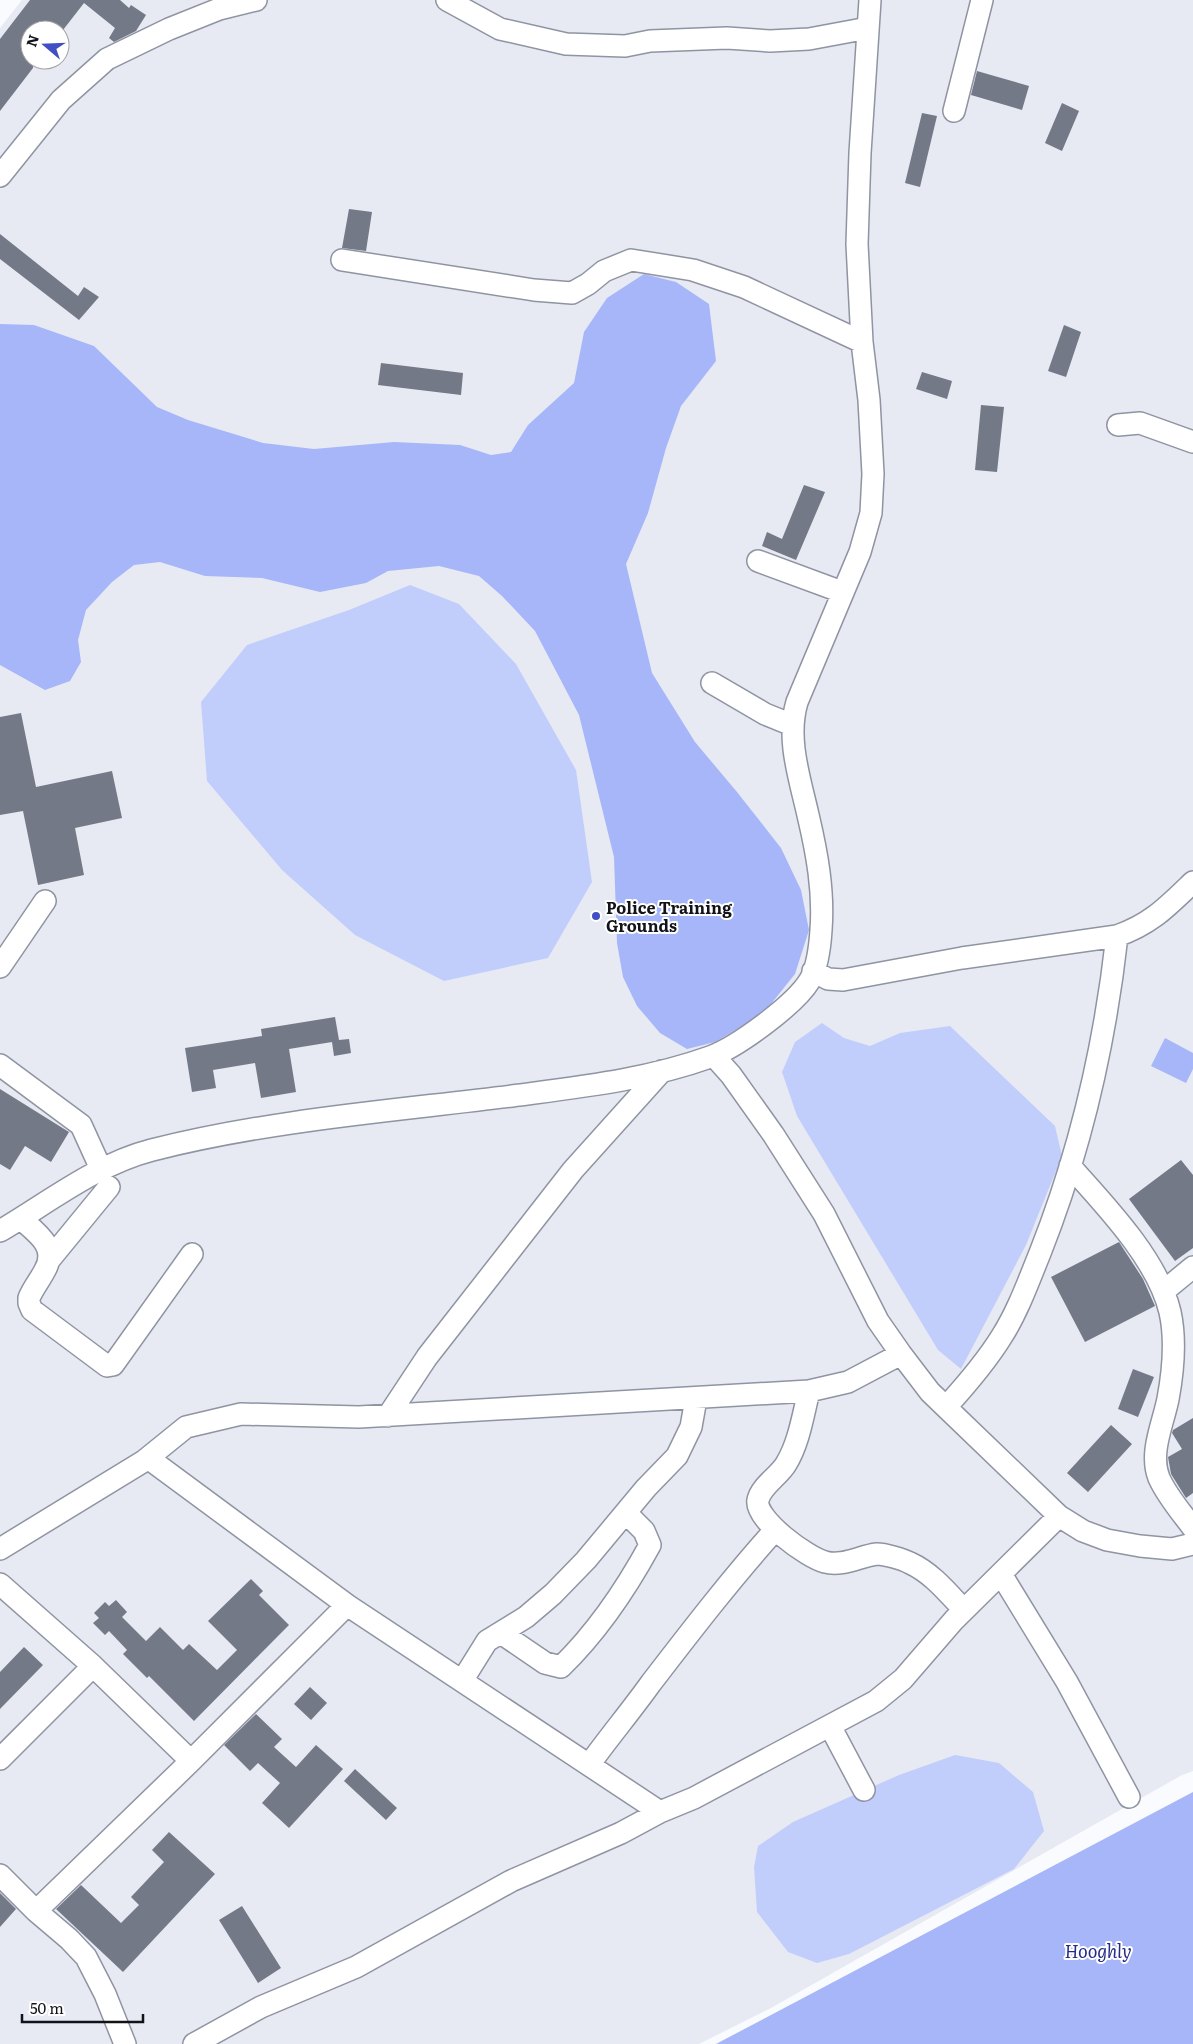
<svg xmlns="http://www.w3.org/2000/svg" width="1193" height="2044" font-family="Literata,serif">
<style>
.built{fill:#e7eaf3;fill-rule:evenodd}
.green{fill:#c1cefc}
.water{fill:#a6b6f8}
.building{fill:#747987}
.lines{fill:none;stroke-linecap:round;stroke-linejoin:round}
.minor-casing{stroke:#8f94a3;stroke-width:24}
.minor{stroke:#fff;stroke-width:21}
.poi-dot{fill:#424ec3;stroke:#fff;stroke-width:2}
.labels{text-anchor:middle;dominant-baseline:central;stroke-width:4;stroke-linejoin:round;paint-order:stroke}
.poi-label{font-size:16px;font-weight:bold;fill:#111318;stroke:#fff;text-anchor:start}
.water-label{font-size:18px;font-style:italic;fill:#262d88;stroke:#fff}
</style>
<rect width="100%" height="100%" fill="#fafbfe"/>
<path class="built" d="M22 0H1193V1771L1182 1775 771 2008 699 2044H0V28ZM30 30H60V60H30Z"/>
<path class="green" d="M410 585 459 604 516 664 576 770 592 882 548 958 444 981 355 935 282 870 207 781 201 702 247 645 349 610Z
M822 1023 844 1038 870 1046 900 1033 950 1026 1055 1126 1062 1156 1026 1245 961 1369 938 1350 797 1116 782 1072 795 1042Z
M955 1755 999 1763 1033 1792 1044 1831 1014 1869 849 1954 817 1963 788 1952 757 1912 754 1867 758 1846 793 1822 899 1775Z"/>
<path class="water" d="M644 274 676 282 709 304 716 361 681 406 666 448 648 513 626 564 652 673 695 742 737 792 781 848 801 890 809 930 795 974 763 1014 715 1042 687 1049 660 1033 637 1006 623 977 617 943 614 857 579 715 535 631 502 596 479 576 439 566 388 571 366 583 320 592 262 578 205 576 160 562 134 565 112 582 86 610 78 640 81 662 70 681 45 690 0 665V324L34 325 94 346 157 407 188 420 263 443 314 449 394 442 460 445 491 455 511 452 528 425 574 383 584 332 607 298Z
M1165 1038 1193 1053V1069L1186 1083 1151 1066Z
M1193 1792V2044H716Z"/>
<path class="building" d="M30 0H120L129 8 131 5 146 15 136 31 114 42 109 38 115 28 84 3 63 30H30V60H33V68L0 111V39Z
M977 71 1029 86 1022 110 971 95Z
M1062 103 1079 111 1062 151 1045 143Z
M922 113 937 116 920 187 905 183Z
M349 209 372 212 366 251 342 248Z
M0 234 78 296 84 287 99 297 79 320 0 259Z
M1064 325 1081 332 1066 377 1048 371Z
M381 363 463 373 461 395 378 385Z
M922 372 952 381 947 399 916 389Z
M981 405 1004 407 997 472 975 470Z
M804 485 825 492 796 560 762 546 767 532 782 539Z
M21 713 36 787 112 771 122 818 75 828 84 875 38 885 23 811 0 815V717Z
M335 1017 339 1040 349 1039 351 1053 334 1056 332 1042 289 1049 296 1092 261 1098 255 1063 213 1070 216 1088 192 1092 185 1048 262 1036 261 1029Z
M0 1089 69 1132 51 1162 25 1146 10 1170 0 1164Z
M1181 1160 1193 1175V1248L1175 1261 1129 1199Z
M1119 1242 1143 1279 1155 1306 1085 1342 1051 1277Z
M1133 1369 1154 1377 1138 1417 1118 1409Z
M1193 1418V1493L1186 1498 1171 1474 1168 1457 1182 1449 1172 1433 1173 1430Z
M1111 1425 1132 1444 1088 1492 1067 1473Z
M251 1579 263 1591 259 1595 289 1625 194 1721 149 1676 147 1678 123 1654 127 1650 109 1631 105 1635 93 1623 99 1618 94 1613 105 1602 109 1606 116 1600 127 1612 122 1617 146 1641 160 1627 183 1650 189 1644 217 1670 237 1650 208 1621Z
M24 1647 43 1665 0 1709V1672Z
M310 1687 327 1703 311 1720 294 1704Z
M256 1714 282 1739 274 1747 296 1767 316 1745 343 1769 289 1828 262 1803 280 1783 258 1763 250 1771 224 1745Z
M355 1769 397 1808 386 1820 344 1781Z
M169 1832 215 1874 123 1972 56 1909 81 1885 121 1923 139 1905 131 1897 164 1862 152 1850Z
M0 1893 16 1909 0 1927Z
M242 1906 281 1968 258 1983 219 1920Z"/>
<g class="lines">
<g class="minor-casing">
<path id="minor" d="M447 0 500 29 566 44 625 46 650 41 727 38 770 41 809 39 868 28
M954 111 982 0
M0 176 61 100 107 59 169 29 219 9 256 0
M342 260 534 290 572 293 588 284 604 271 631 260 693 270 744 287 862 342
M1118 425 1140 423 1193 442
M758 561 842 592
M712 683 765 714 792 725
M0 967 45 901
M813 971 828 979 843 980 962 958 1117 936C1151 924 1167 907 1193 882
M714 1056 731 1075 773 1134 824 1214 878 1321 901 1354 930 1392 1059 1516 1083 1531 1107 1540 1140 1546 1172 1549 1193 1544
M0 1065 81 1125 101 1169
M1070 1166C1105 1205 1158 1260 1170 1312 1176 1339 1173 1372 1168 1399 1163 1424 1149 1453 1159 1478 1167 1496 1181 1512 1193 1528
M21 1219C37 1233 58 1247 45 1270 40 1280 33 1288 29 1298V1303L32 1310 107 1366 113 1365 192 1254
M0 1231C49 1202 97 1164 152 1150 270 1120 392 1111 512 1096 579 1087 646 1080 710 1057 737 1047 795 1005 810 980 818 966 820 946 821 930 824 891 817 853 808 815 800 779 786 739 797 702L860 552 871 513 873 474 869 400 862 342 857 244 860 153 870 0
M50 1259 109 1187
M1164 1291 1193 1267
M809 1391C803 1415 799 1443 786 1464 779 1476 761 1486 758 1500 754 1519 808 1558 825 1562 842 1567 860 1556 877 1554 885 1554 902 1559 910 1563 932 1573 948 1593 964 1610
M946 1407C967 1384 986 1362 1002 1336 1018 1311 1029 1280 1040 1253 1080 1152 1105 1044 1117 936
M388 1416 427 1357 573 1170 662 1071
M148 1458 347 1605 660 1812
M0 1549 144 1461 186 1427 241 1414 359 1417 809 1391 848 1382 901 1354
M1001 1574 1067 1682 1129 1797
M0 1584 93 1666 191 1761
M501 1633 545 1663 561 1667C597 1632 626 1589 650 1545L644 1531 626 1513
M462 1681 487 1641 526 1617 553 1594 586 1560 646 1488 677 1456 691 1427 696 1399
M830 1726 864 1790
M0 1759 93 1666
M589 1765C609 1737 631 1711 651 1683 691 1631 731 1579 775 1530
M0 1875 36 1911 69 1939 86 1957 105 1994 125 2044
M36 1911 191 1761 347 1605
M194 2044 261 2007 356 1967 511 1881 621 1833 660 1812 694 1798 876 1701 903 1679 954 1620 1059 1516"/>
</g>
<use href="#minor" class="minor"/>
</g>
<circle class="poi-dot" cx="596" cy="916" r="5"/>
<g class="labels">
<g class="poi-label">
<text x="606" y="907">Police Training<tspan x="606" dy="18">Grounds</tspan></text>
</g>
<g class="water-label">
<text x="1098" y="1950">Hooghly</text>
</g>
</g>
<g transform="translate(45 45) rotate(289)"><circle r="24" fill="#ffffff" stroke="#a0a1a3"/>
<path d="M0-4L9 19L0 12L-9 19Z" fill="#424ec3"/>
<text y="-8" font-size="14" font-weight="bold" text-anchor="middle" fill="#111318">N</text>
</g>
<path d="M22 2014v8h121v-8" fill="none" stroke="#111318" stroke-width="2.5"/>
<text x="30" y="2014" font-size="15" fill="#111318" stroke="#ffffff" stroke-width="4" paint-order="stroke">50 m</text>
</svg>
